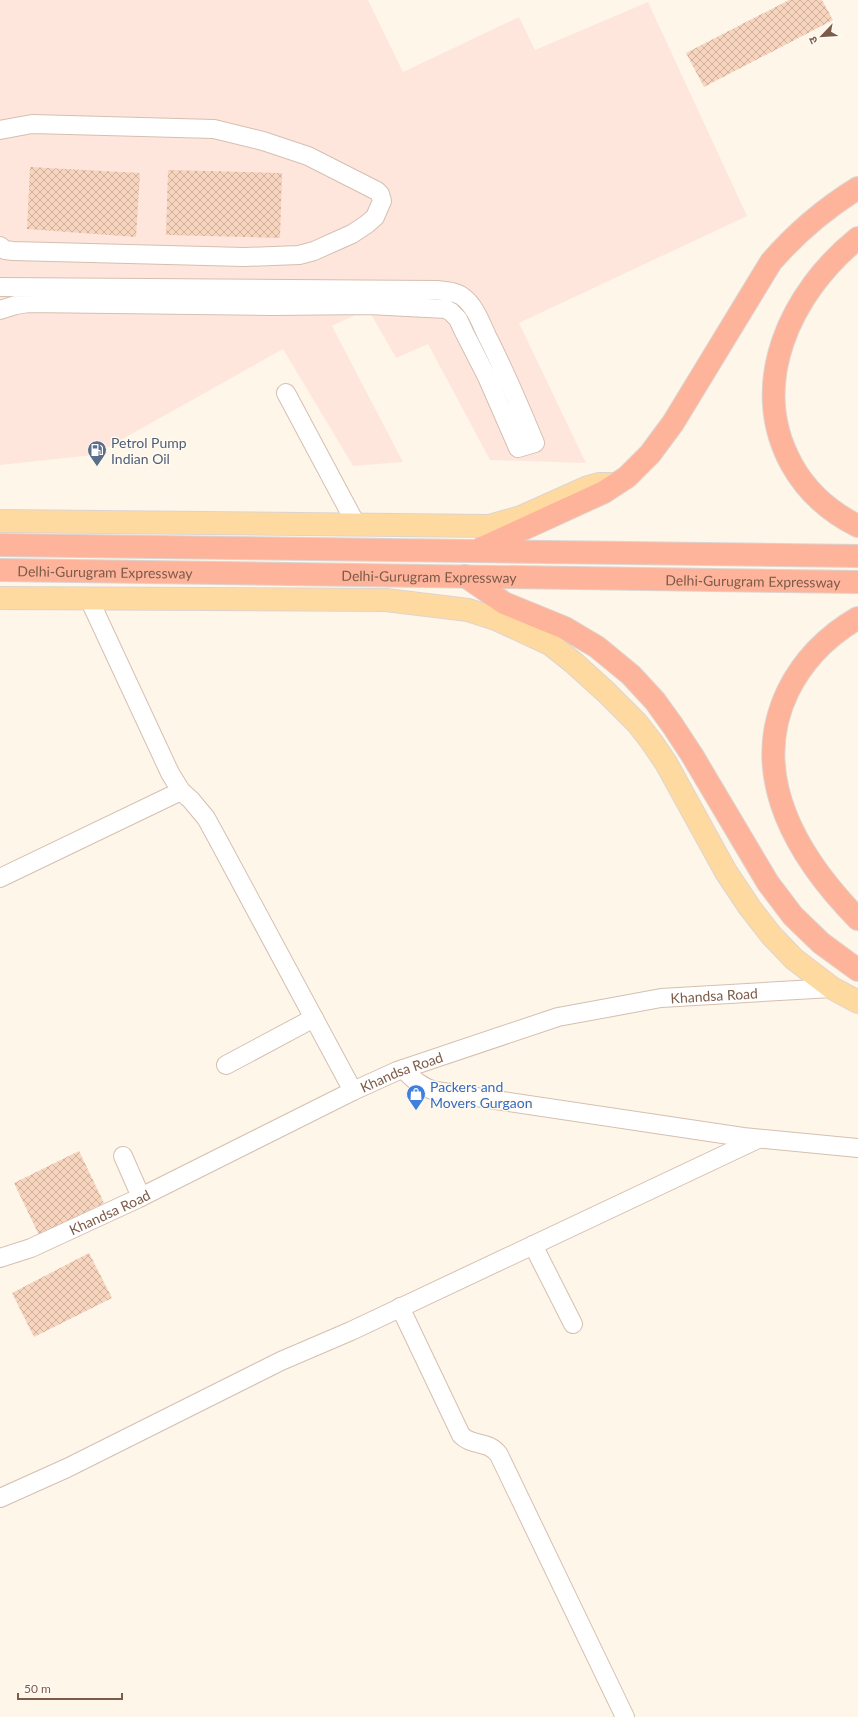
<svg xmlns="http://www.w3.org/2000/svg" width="858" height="1717" font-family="Lato,'Noto Sans Devanagari',sans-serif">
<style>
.commercial{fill:#ffe6dd}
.building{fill:url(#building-cross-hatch)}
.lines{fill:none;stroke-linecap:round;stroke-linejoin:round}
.minor-casing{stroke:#d5bfb0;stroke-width:20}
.major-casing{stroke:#ddd4d0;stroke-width:24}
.highway-casing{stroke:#ddd4d0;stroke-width:24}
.minor{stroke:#fff;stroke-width:18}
.major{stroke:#ffdaa0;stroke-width:22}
.highway{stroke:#feb39b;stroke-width:22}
.labels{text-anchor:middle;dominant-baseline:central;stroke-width:3;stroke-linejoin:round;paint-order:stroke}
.service-label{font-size:14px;fill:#4e5e75;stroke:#fffaf2;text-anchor:start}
.street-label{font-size:14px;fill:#7d5b49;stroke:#fffaf2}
.shop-label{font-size:14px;fill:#366cbe;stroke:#fffaf2;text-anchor:start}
</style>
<defs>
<pattern id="building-cross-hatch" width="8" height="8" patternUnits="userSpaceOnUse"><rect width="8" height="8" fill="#f7d4be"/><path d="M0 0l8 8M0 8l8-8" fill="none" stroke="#cdaf9c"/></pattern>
</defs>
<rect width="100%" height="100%" fill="#fef6e9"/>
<path class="commercial" d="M0 0H368L403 72 519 17 535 50 648 2 747 216 519 323 586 463 490 460 428 344 396 358 368 309 332 326 403 462 353 466 283 349 94 455 0 465Z"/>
<path class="building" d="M789 0H822L833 20 704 87 686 53Z
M30 167 140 173 136 237 27 229Z
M168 170 282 173 280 238 166 235Z
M79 1151 104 1203 39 1235 14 1183Z
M89 1253 112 1298 34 1337 12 1293Z"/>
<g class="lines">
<g class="minor-casing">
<g id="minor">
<path d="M0 130 32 124 214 129 263 141 308 156 377 191 380 194 382 201 375 217 367 224 352 234 334 242 314 251 299 255 244 257 13 251 5 250 0 246"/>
<path d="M0 287 437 290C445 291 456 291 463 297 475 306 481 323 487 336 505 371 520 407 535 443L518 448 487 377 464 332 458 319 451 312 446 309 369 305 272 306 28 303 16 305 0 310"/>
<path d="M286 393 356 524"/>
<path d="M89 599 170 773 181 791 191 800 206 818 217 838 353 1091"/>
<path d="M0 878 181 791"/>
<path d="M226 1065 314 1018"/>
<path d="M403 1069C413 1079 422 1088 436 1091L743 1137 858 1148"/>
<path d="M123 1156 141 1197"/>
<path d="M533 1245 573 1324"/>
<path id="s1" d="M0 1258 31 1248 137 1199 353 1091 397 1071 558 1017 661 998 832 988"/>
<path d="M400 1307 461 1435C472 1447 489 1440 499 1455L625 1717"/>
<path d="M0 1498 67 1468 281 1361 351 1331 758 1139"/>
</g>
</g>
<g class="major-casing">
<path id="major" d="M0 521 489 526 521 517 588 487 599 484H615
M0 598 386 600 468 610 496 619 550 644 574 663 606 692 637 723 651 741 666 763 726 872 750 908 771 935 794 959 832 988 858 1002"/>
</g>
<g class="highway-casing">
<g id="highway">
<path d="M858 238C791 292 747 384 792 465 807 492 830 512 858 526"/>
<path d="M0 545 858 556"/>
<path d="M482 548 604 492 627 477 650 454 673 423 771 262C796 233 824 209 858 188"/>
<path id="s2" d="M0 570 858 582"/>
<path d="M465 576 504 603 565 628 597 647 631 675 655 701 673 726 692 755 768 883 793 916 821 943 858 970"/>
<path d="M858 618C827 636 804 659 788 691 747 776 799 859 858 919"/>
</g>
</g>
<use href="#minor" class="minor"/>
<use href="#major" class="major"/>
<use href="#highway" class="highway"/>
</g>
<defs>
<g id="fuel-pin" transform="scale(1)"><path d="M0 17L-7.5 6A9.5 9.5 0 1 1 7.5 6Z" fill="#5c6f8a" stroke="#fffaf2"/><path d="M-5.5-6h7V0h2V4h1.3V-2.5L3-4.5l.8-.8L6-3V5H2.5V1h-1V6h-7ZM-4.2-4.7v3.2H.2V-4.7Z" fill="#fff"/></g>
<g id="shop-pin" transform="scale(1)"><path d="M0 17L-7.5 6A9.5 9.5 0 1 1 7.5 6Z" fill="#3f7fe0" stroke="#fffaf2"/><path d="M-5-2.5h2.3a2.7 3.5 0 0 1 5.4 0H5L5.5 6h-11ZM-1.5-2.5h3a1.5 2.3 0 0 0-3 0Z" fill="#fff"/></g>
</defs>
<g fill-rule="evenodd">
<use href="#fuel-pin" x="97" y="450"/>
<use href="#shop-pin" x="416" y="1094"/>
</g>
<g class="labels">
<g class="service-label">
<text x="111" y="442">Petrol Pump<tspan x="111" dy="16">Indian Oil</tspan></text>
</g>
<g class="street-label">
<text stroke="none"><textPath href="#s2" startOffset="105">Delhi-Gurugram Expressway</textPath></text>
<text stroke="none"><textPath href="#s2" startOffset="429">Delhi-Gurugram Expressway</textPath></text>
<text stroke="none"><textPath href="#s2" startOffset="753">Delhi-Gurugram Expressway</textPath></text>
<text stroke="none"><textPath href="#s1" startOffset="767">Khandsa Road</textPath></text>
<text stroke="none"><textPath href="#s1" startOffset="443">Khandsa Road</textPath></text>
<text stroke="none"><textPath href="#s1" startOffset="119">Khandsa Road</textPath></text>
</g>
<g class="shop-label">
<text x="430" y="1086">Packers and<tspan x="430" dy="16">Movers Gurgaon</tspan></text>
</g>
</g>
<g transform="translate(822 36) rotate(245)" stroke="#fffaf2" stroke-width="3" paint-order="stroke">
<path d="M0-3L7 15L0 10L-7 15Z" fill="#7d5b49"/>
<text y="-6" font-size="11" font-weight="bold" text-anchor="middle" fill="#7d5b49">उ</text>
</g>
<path d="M18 1693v6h104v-6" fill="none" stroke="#7d5b49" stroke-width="2"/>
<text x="24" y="1693" font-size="12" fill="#7d5b49" stroke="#fffaf2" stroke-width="3" paint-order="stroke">50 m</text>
</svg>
